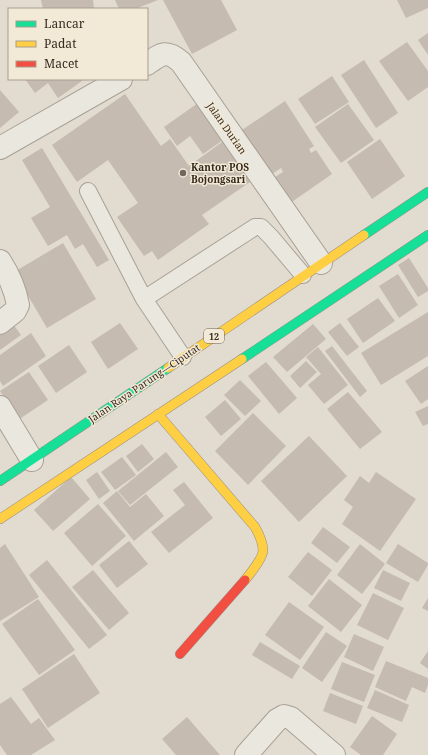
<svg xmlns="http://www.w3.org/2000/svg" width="428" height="755" font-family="'Noto Serif',serif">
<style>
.building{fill:#c5bbb0}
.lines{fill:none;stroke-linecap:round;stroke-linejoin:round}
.lane-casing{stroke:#a8a197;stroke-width:18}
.street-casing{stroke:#a8a197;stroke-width:24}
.fast-casing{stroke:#979088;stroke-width:10}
.slow-casing{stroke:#979088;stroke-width:10}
.jam-casing{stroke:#979088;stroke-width:10}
.lane{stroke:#eae7df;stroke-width:16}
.street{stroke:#eae7df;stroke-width:22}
.fast{stroke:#16e098;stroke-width:9}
.slow{stroke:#ffcf43;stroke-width:9}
.jam{stroke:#f24e42;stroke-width:9}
.poi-dot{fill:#72685d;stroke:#f2e9d6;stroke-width:1.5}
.labels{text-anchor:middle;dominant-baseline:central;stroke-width:3;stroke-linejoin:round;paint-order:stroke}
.shield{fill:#f2e9d6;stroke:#6e6357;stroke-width:1}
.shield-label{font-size:9px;font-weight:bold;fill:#362a20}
.street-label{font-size:10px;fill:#362a20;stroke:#f2e9d6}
.poi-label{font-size:10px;font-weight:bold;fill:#362a20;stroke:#f2e9d6;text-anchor:start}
</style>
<rect width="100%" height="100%" fill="#e2dbcf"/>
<path class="building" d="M41 0H93L94 9H43Z
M115 0H158L135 9H119Z
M163 0H221L237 30 192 54Z
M397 0H428V8L406 18Z
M428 33V55L418 40Z
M407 42 428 71V87L408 101 379 61Z
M364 60 398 113 376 128 341 75Z
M332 76 349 102 315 124 298 99Z
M25 79H81L82 81 58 98 48 83 35 93Z
M0 90 19 112 0 128Z
M125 94 161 146 170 139 189 166 225 140 253 180 202 215 209 224 158 260 152 251 144 256 117 217 138 203 108 160 77 182 52 145Z
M285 101 314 146 309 149 311 153 316 150 332 174 286 206 269 181 283 172 281 168 269 176 239 132Z
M198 103 223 140 203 154 190 136 177 146 164 127Z
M348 104 374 140 341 163 315 127Z
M380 139 405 176 372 199 347 162Z
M42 148 109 260 97 267 83 244 75 249 67 235 48 246 31 218 50 207 22 160Z
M63 243 96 299 47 328 14 272Z
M409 258 428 288V291L418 297 398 265Z
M398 274 418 305 399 318 379 286Z
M378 298 395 321 363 343 347 319Z
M428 312V356L381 385 361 353Z
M10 320 21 335 0 350V327Z
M120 323 138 349 108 369 91 342Z
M340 323 359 347 347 356 328 332Z
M313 324 326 339 287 372 273 357Z
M31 333 46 356 3 386 0 381V355Z
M69 345 87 372 56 393 38 366Z
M332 346 367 391 360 397 325 351Z
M318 347 348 385 324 404 308 385 321 374 306 357Z
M306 361 317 372 300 388 290 376Z
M266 362 297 398 279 414 248 376Z
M428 366V399L421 404 405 381Z
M29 372 48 400 18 420 0 391Z
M240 380 261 401 245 416 224 395Z
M348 392 382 432 360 449 327 409Z
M225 400 241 419 221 436 205 417Z
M428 406V424L423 426 415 412Z
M253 413 286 446 248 485 215 451Z
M309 436 347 476 299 522 261 481Z
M142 444 154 459 138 472 126 456Z
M166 452 178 467 130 505 118 491Z
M122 457 136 475 115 490 101 472Z
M97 472 110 491 99 499 86 480Z
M376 472 416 499 380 551 342 524 353 507 344 500 360 476 369 483Z
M71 477 90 499 53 531 34 510Z
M184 482 213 518 169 553 151 532 185 505 173 490Z
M117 491 130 507 146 494 164 516 134 541 103 503Z
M98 504 126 536 92 566 64 533Z
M323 527 350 547 337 563 311 543Z
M129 541 148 564 117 588 99 565Z
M5 544 39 597 0 621V548Z
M360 544 385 564 362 594 337 575Z
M398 544 428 563V565L418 582 386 563Z
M308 552 332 570 312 596 288 577Z
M47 560 107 635 89 649 29 575Z
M93 570 129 613 109 630 72 587Z
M383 570 410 583 401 601 374 588Z
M329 579 362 605 341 632 308 606Z
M373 593 404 608 388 640 357 625Z
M428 598V611L422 608Z
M38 599 75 650 39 675 2 624Z
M289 602 324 627 300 660 265 635Z
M326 632 347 646 322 682 302 668Z
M354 634 384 647 373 671 344 657Z
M260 642 300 666 292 679 252 655Z
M428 651V669L420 663Z
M74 654 100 693 48 728 22 689Z
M386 661 428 678V685L425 693 412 687 406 701 375 687Z
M342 662 375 675 364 702 331 689Z
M375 690 409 705 402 722 367 708Z
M330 693 363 706 356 724 323 711Z
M11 697 31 724 39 718 55 740 31 755H7L0 745V704Z
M372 716 397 734 383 755H361L350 747Z
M187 717 220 755H176L162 739Z"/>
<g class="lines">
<g class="lane-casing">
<path id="lane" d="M88 191 144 299 183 357
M144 299 255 227H261L271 237 303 275"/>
</g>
<g class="street-casing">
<path id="street" d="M147 64C161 54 166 49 181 62L321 263
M0 148 121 79
M0 261C9 275 15 288 18 305L15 311 0 323
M0 407 32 460
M246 755 277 720 284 716 291 718 334 755"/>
</g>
<g class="fast-casing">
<path id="fast" d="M364 235 428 192
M242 359 428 235
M0 481 168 368"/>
</g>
<g class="slow-casing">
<path id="slow" d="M168 368 364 235
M158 414 255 527C259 534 263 542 263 551 262 559 250 574 245 580
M0 519 242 359"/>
</g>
<g class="jam-casing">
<path id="jam" d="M180 654 245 580"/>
</g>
<use href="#lane" class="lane"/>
<use href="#street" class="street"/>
<use href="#fast" class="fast"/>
<use href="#slow" class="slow"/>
<use href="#jam" class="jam"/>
</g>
<circle class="poi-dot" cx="183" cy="173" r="4"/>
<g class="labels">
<rect class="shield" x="204" y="329" width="20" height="14" rx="3"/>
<g class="shield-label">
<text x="214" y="336">12</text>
</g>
<g class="street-label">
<text transform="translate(227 128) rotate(55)">Jalan Durian</text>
<text transform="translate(144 383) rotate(-34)">Jalan Raya Parung—Ciputat</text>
</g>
<g class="poi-label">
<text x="191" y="167">Kantor POS<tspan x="191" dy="12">Bojongsari</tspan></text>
</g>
</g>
<rect x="8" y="8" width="140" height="72" fill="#f2e9d6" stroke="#a79d8d"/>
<rect x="16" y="21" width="20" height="6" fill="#16e098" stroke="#a79d8d"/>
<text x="44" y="28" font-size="12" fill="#362a20">Lancar</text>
<rect x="16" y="41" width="20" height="6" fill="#ffcf43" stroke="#a79d8d"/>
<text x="44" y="48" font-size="12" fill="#362a20">Padat</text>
<rect x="16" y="61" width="20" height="6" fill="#f24e42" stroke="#a79d8d"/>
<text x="44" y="68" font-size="12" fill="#362a20">Macet</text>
</svg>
